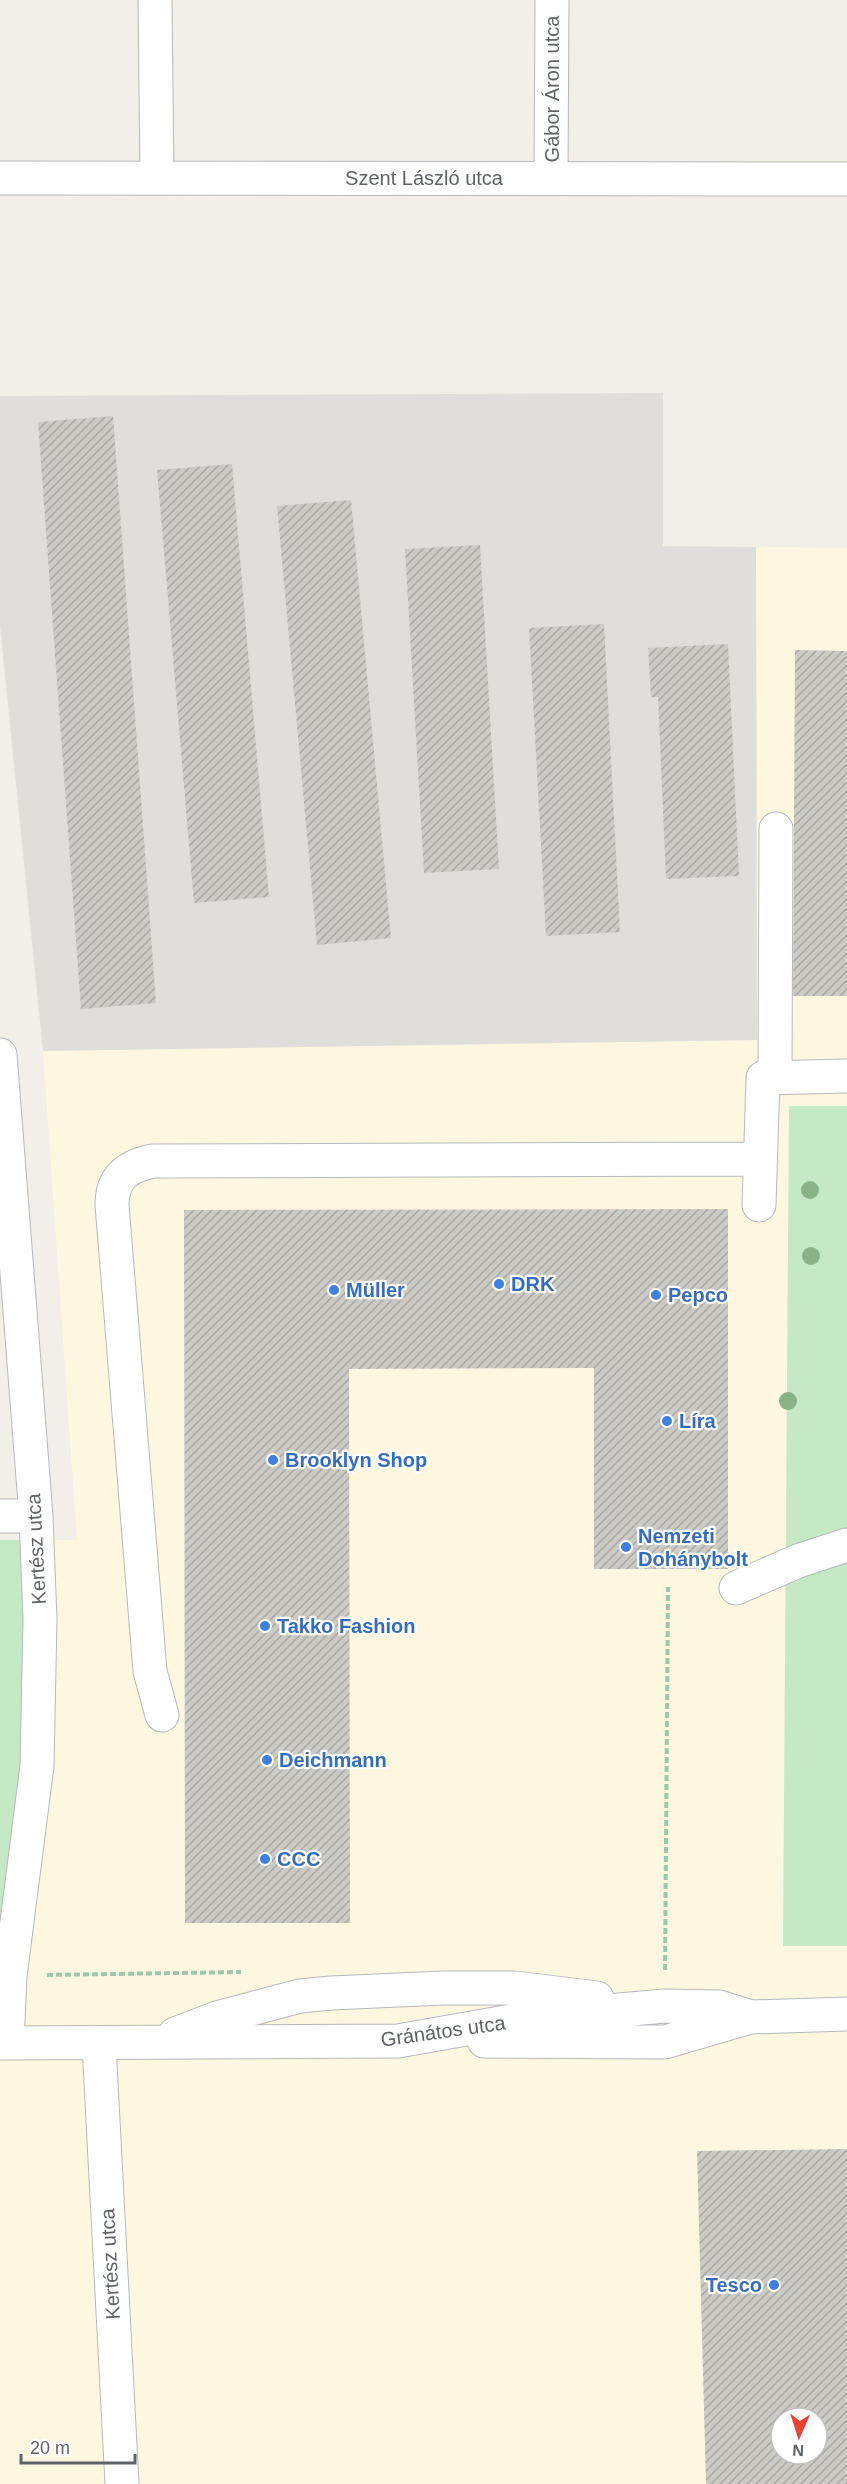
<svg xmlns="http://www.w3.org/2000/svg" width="847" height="2484" font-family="Arial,sans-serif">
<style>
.commercial{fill:#fef7e0;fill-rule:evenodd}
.industrial{fill:#e0deda}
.green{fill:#c5e8c5}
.building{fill:url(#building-hatch);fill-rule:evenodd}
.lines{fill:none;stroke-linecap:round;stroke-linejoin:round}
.minor-casing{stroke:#b5b8bc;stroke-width:35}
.path{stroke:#9cc7a9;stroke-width:4;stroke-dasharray:6 3;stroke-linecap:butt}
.minor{stroke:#fff;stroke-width:33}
.tree{fill:#89b387}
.shop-dot{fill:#3f7fe0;stroke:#fff;stroke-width:2}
.labels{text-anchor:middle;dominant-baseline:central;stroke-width:4.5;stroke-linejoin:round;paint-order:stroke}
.street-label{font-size:20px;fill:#5f6368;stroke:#fff}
.shop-label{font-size:20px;font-weight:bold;fill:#366cbe;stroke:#fff;text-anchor:start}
</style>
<defs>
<pattern id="building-hatch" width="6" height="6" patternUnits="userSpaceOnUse" patternTransform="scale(1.5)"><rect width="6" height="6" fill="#cccac5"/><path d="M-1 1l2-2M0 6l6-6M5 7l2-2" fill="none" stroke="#a9a8a4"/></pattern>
</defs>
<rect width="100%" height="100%" fill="#f1efe8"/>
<path class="commercial" d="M756 547 847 548V1106L789 1107 783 1946H847V2484H0V1921L25 1766 26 1710 21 1540H77L43 1051 757 1040ZM781 2418H817V2454H781Z"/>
<path class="industrial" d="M663 393V546L756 547 757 1040 43 1051 0 626V396Z"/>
<path class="green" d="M789 1106H847V1946H783Z
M0 1540H21L26 1710 25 1766 0 1921Z"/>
<path class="building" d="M113 416 156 1003 81 1009 38 422Z
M232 464 269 897 194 903 157 470Z
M351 500 391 938 317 945 277 506Z
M480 545 499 869 424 873 405 549Z
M604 624 620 932 546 936 529 628Z
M728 644 739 876 666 879 658 697H651L648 648Z
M795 650 847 651V996H793Z
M728 1209V1569H594V1368L349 1369 350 1923H185L184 1210Z
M847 2149V2484H706L697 2151ZM781 2418H817V2454H781Z"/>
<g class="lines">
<g class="minor-casing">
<path id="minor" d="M155 0 157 178
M0 178 847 179
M551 178 552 0
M0 1055 36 1516 40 1619 37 1766 10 1976 7 2043
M775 1077 776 829
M759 1205 763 1078 847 1076
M0 1516H36
M736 1588 798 1561 847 1545
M162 1715 150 1671 112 1205C112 1178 127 1166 153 1161L760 1159
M175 2034 217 2018 300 1996 331 1993 443 1988H515L597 1998
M484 2041 665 2042 747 2018
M0 2043 398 2041 528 2018 665 2006 719 2007 751 2017 847 2014
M99 2044 122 2484"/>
</g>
<path class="path" d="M665 1970 668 1587
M47 1975 241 1972"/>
<use href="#minor" class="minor"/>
</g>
<g class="tree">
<circle cx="810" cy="1190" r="9"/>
<circle cx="811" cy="1256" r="9"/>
<circle cx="788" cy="1401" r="9"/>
</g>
<g class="shop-dot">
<circle cx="499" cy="1284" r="6"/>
<circle cx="334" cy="1290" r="6"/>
<circle cx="656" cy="1295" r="6"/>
<circle cx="667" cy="1421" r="6"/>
<circle cx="273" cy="1460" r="6"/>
<circle cx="626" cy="1547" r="6"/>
<circle cx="265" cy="1626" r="6"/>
<circle cx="267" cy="1760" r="6"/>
<circle cx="265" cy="1859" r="6"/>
<circle cx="774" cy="2285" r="6"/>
</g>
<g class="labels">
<g class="street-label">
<text transform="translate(552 89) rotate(-90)">Gábor Áron utca</text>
<text x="424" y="178">Szent László utca</text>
<text transform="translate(36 1549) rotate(-93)">Kertész utca</text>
<text transform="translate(443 2031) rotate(-8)">Gránátos utca</text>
<text transform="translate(110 2264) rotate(-93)">Kertész utca</text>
</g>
<g class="shop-label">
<text x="511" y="1284">DRK</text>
<text x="346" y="1290">Müller</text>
<text x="668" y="1295">Pepco</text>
<text x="679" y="1421">Líra</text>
<text x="285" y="1460">Brooklyn Shop</text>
<text x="638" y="1536">Nemzeti<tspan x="638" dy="23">Dohánybolt</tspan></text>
<text x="277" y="1626">Takko Fashion</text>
<text x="279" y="1760">Deichmann</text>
<text x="277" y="1859">CCC</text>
<text x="762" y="2285" text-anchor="end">Tesco</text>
</g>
</g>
<g transform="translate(799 2436) rotate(183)"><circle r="28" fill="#ffffff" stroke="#bfc1c3" stroke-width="1.5"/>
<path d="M0-4.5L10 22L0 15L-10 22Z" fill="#ea4335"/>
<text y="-9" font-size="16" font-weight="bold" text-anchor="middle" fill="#5f6368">N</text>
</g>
<path d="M21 2454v9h114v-9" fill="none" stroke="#5f6368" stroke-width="3"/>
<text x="30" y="2454" font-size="18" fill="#5f6368" stroke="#ffffff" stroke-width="4.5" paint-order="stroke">20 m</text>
</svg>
